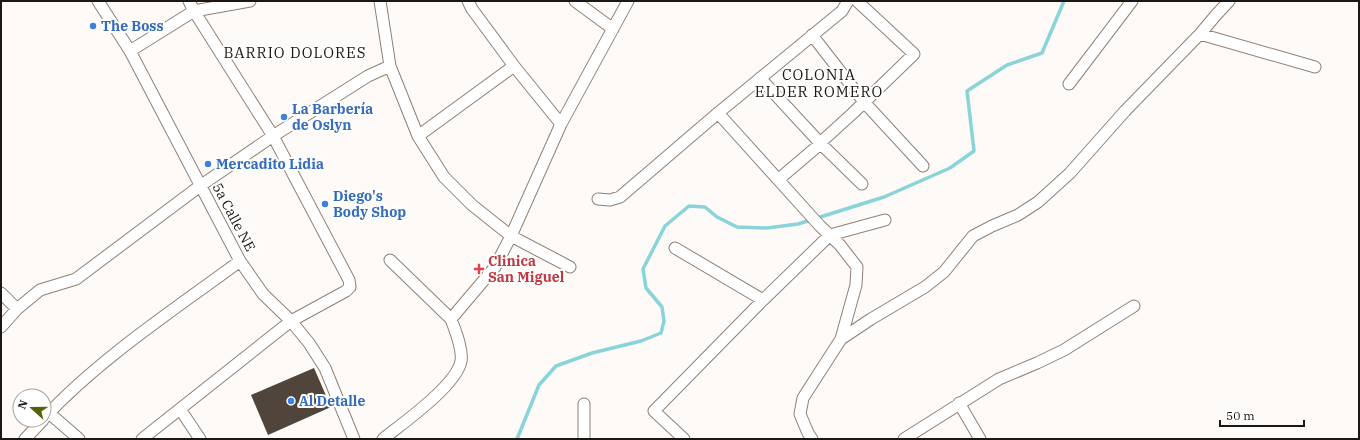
<svg xmlns="http://www.w3.org/2000/svg" width="1360" height="440" font-family="'IBM Plex Serif',serif">
<style>
.lines{fill:none;stroke-linecap:round;stroke-linejoin:round}
.stream{stroke:#89d4d8;stroke-width:3.5}
.building{fill:#51443a}
.minor-casing{stroke:#8f8075;stroke-width:13}
.minor{stroke:#fff;stroke-width:11}
.shop-dot{fill:#3f7fe0;stroke:#fff;stroke-width:1.5}
.health-dot{fill:#e0444e;stroke:#fff;stroke-width:1.5}
.labels{text-anchor:middle;dominant-baseline:central;stroke-width:4;stroke-linejoin:round;paint-order:stroke}
.shop-label{font-size:14px;font-weight:bold;fill:#366cbe;stroke:#fff;text-anchor:start}
.street-label{font-size:14px;fill:#1d1713;stroke:#fff}
.health-label{font-size:14px;font-weight:bold;fill:#be3a42;stroke:#fff;text-anchor:start}
.neighbourhood-label{font-size:15px;letter-spacing:1px;fill:#1d1713;stroke:#fff}
</style>
<rect width="100%" height="100%" fill="#fdfaf7"/>
<g class="lines">
<path class="stream" d="M517 439 539 385 556 366 592 353 641 341 661 333 664 321 662 307 646 288 643 269 665 226 689 206 705 207 717 217 737 227 767 228 798 224 884 197 950 168 974 151 967 91 1007 65 1042 53 1064 1"/>
</g>
<path class="building" d="M314 368 331 407 268 435 251 395Z"/>
<g class="lines">
<g class="minor-casing">
<path id="minor" d="M98 1 130 51 240 261 263 294 291 321 309 343 325 368 354 439
M380 1 390 66 418 136 444 177 472 205 511 236 570 267
M468 1 472 9 514 66 561 124
M575 1 613 29
M857 1 914 54 853 113 820 143 862 184
M1200 34 1315 67
M812 35 864 102 923 166
M130 51 194 11 250 1
M760 78 820 143 819 145 779 179
M1069 84 1132 1
M418 136 514 66
M598 199 610 200 620 197 718 113
M675 248 763 300
M390 260 451 319
M1 293 17 309
M1 327 17 309 40 290 76 279 200 186 273 136 368 76 390 66
M841 339 871 319 925 287 944 272 973 236 992 226 1018 215 1038 202 1070 173 1125 111 1200 34 1216 15 1229 1
M959 403 980 439
M584 404V439
M180 409 200 439
M49 413 79 439
M44 418C100 358 174 310 240 261
M25 439 43 420
M142 439 291 321 346 291 350 287 349 280 273 136 194 11 189 1
M383 439C403 423 457 385 461 361 463 349 455 330 451 319L495 267 511 236 561 124 628 1
M684 439 654 411 763 300 830 235 885 220
M812 439 808 433 800 414 803 398 841 339 856 285 857 267 840 245 820 226 718 113 842 11 848 1
M904 439 999 379 1037 363 1064 350 1134 306"/>
</g>
<use href="#minor" class="minor"/>
</g>
<g class="shop-dot">
<circle cx="93" cy="26" r="4"/>
<circle cx="284" cy="117" r="4"/>
<circle cx="208" cy="164" r="4"/>
<circle cx="325" cy="204" r="4"/>
<circle cx="291" cy="401" r="4"/>
</g>
<path class="health-dot" d="M477 263h4v4h4v4h-4v4h-4v-4h-4v-4h4z"/>
<g class="labels">
<g class="shop-label">
<text x="101" y="26">The Boss</text>
<text x="292" y="109">La Barbería<tspan x="292" dy="16">de Oslyn</tspan></text>
<text x="216" y="164">Mercadito Lidia</text>
<text x="333" y="196">Diego's<tspan x="333" dy="16">Body Shop</tspan></text>
<text x="299" y="401">Al Detalle</text>
</g>
<g class="street-label">
<text transform="translate(234 217) rotate(62)">5a Calle NE</text>
</g>
<g class="health-label">
<text x="488" y="261">Clinica<tspan x="488" dy="16">San Miguel</tspan></text>
</g>
<g class="neighbourhood-label">
<text x="295" y="52">BARRIO DOLORES</text>
<text x="819" y="74">COLONIA<tspan x="819" dy="17">ELDER ROMERO</tspan></text>
</g>
</g>
<rect width="1360" height="440" fill="none" stroke="#1d1713" stroke-width="4"/>
<g transform="translate(32 408) rotate(291)"><circle r="19" fill="#ffffff" stroke="#a5a2a1"/>
<path d="M0-3L7 15L0 10L-7 15Z" fill="#546308"/>
<text y="-6" font-size="11" font-weight="bold" text-anchor="middle" fill="#1d1713">N</text>
</g>
<path d="M1220 420v6h84v-6" fill="none" stroke="#1d1713" stroke-width="2"/>
<text x="1226" y="420" font-size="12" fill="#1d1713" stroke="#ffffff" stroke-width="3" paint-order="stroke">50 m</text>
</svg>
